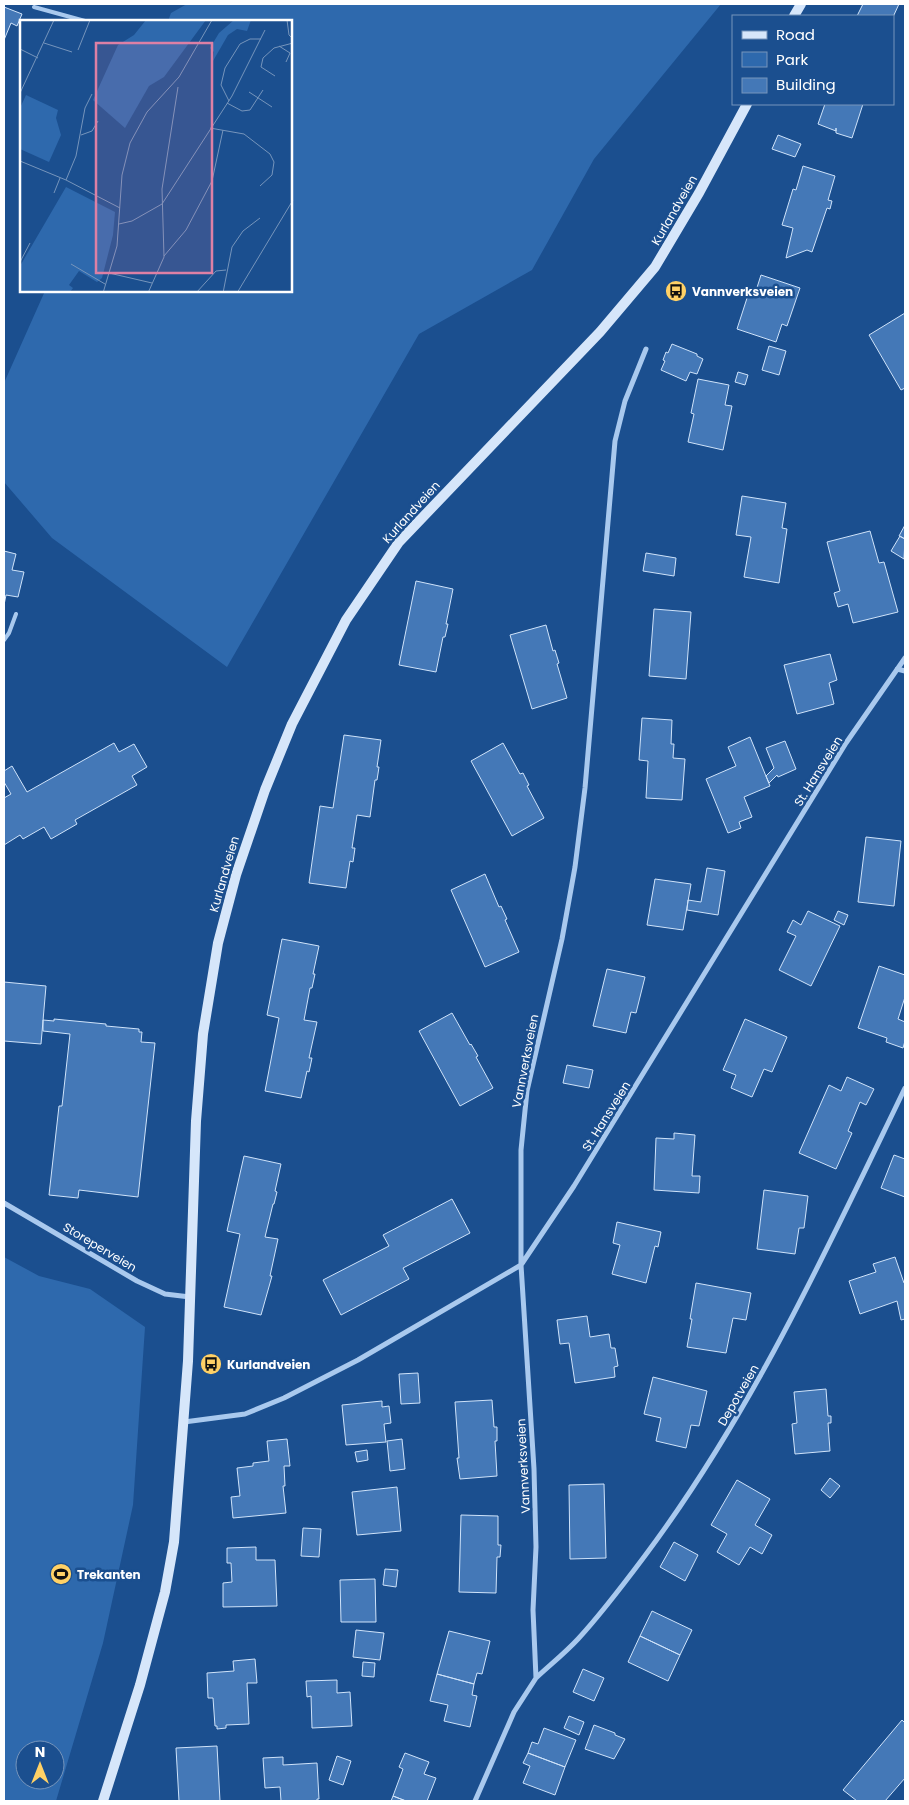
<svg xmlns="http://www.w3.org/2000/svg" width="909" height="1805" font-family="Poppins,sans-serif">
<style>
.green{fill:#2e69ad;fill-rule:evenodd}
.building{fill:#4478b7;stroke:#cfe3fa}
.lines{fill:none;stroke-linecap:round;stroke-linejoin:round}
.service{stroke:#a9c9ee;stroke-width:4}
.minor{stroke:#a9c9ee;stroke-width:5}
.secondary{stroke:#d6e6fa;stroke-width:10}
.labels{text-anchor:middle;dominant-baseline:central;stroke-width:5;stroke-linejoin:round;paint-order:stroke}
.street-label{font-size:12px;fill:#fff;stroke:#1b4f8f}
.poi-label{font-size:12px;font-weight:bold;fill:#fff;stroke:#1b4f8f;text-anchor:start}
.inset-road{fill:none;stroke:#7695bc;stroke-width:1}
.view{fill:#dd80a5;fill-opacity:0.15;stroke:#dd80a5;stroke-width:2.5}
.inset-edge{fill:none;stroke:#fff;stroke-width:2.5}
</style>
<rect width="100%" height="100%" fill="#1b4f8f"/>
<path class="green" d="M187 4H721L594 159 532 270 419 334 227 667 52 538 4 482V383L45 291H291V21H168L171 13Z
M4 1257 39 1276 90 1289 145 1327 133 1505 103 1643 56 1801H4ZM25 1750H55V1780H25Z"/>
<path class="building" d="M863 4H899L893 17 857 16Z
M4 7 22 14 17 26 11 23 4 40Z
M825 104H863L852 138 836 133V128V131L818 124Z
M778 135 801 144 795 157 772 149Z
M803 166 835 176 828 200 832 201 830 209 827 208 812 252 807 250 786 258 793 228 782 225 793 189 796 190Z
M761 275 800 288 787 326 782 324 776 342 737 329 748 295 754 297Z
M905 313V388L901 390 869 335Z
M672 344 697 354V356L703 359 697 374 690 372 686 381 661 370 665 361 663 360 666 352 668 353Z
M769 346 786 351 779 375 762 370Z
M738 372 748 375 745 385 735 382Z
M698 379 729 385 725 405 732 406 723 450 688 442 694 414 691 413Z
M742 496 786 503 782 528 787 529 779 583 744 577 751 537 736 535Z
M905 525V539L899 536Z
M870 531 879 563 884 562 898 612 853 623 848 604 838 607 834 593 840 591 827 542Z
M900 536 905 539 904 559 891 551Z
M4 551 16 554 12 570 24 572 18 597 6 595 4 605Z
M646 553 676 558 674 576 643 571Z
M416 581 453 589 446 624H448L445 637H443L436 672 399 665Z
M654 609 691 612 686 679 649 676Z
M546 625 553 651 555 650 559 663 557 664 567 698 532 709 510 635Z
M830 654 837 680 829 683 834 704 797 714 784 665Z
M642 718 672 720 671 744H674L673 758 685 759 682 800 646 798 648 761 639 760Z
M344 735 381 740 377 767H379L377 780H375L370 817 357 815 352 848H355L353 862 350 861 346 888 309 883 320 806 333 808Z
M750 737 770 786 744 797 752 817 739 822 741 828 728 833 706 779 736 766 728 747Z
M785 741 796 769 778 777 777 775 769 783 766 776 774 768 766 748Z
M114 743 119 752 134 744 147 767 132 776 137 785 75 820 77 824 51 839 44 827 23 839 20 835 4 845V798L11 794 4 782V771L12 766 27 792Z
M503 743 520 774 523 773 529 785 527 786 544 818 512 836 471 761Z
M866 837 901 841 894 906 858 902Z
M707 868 725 871 718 915 687 910 688 900 701 902Z
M485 874 499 907 501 906 507 919 505 920 519 952 485 967 451 890Z
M655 879 691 884 683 930 647 925Z
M808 911 840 926 811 986 779 970 796 936 787 932 793 920 801 925Z
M838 911 848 915 844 925 834 920Z
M282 939 319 946 313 974H315L312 988H310L304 1020 317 1022 309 1058H312L309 1072 307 1071 301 1098 265 1091 279 1018 267 1015Z
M879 966 905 975V997L898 1019 905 1022V1041L903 1048 886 1042 887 1038 858 1028Z
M607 969 645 977 636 1013 631 1012 626 1033 593 1026Z
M4 982 46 986 41 1044 4 1041Z
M452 1013 470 1045 471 1044 478 1056 476 1057 493 1088 460 1106 419 1031Z
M54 1019 106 1024V1026L139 1029V1032H142L141 1042 155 1043 138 1197 79 1190 78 1198 49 1195 59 1106H62L70 1034 43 1031V1020L54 1021Z
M745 1019 787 1037 772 1072 764 1069 752 1097 731 1088 736 1075 723 1070Z
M567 1065 593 1070 589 1088 563 1083Z
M847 1077 874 1089 866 1105 860 1102 848 1131 852 1133 836 1169 799 1153 829 1085 841 1091Z
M674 1133 695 1135 692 1176H700L699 1193 654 1190 656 1138 674 1139Z
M894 1155 905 1159V1197L881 1188Z
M244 1156 281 1164 275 1191 277 1192 274 1204H273L265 1237 278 1239 270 1276H272L261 1315 224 1307 240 1234 227 1231Z
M764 1190 808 1196 804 1228H799L795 1254 757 1249Z
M452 1199 470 1233 403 1268 409 1279 341 1315 323 1280 389 1246 383 1235Z
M617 1222 661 1232 658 1247 655 1246 646 1283 612 1274 620 1245 613 1243Z
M895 1257 904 1283 905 1282V1319L901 1320 897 1301 860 1314 849 1281 876 1272 873 1264Z
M696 1283 751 1293 746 1320 733 1318 726 1353 687 1347 692 1319H690Z
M587 1316 590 1337 609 1334 611 1348H615L618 1366 614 1367 615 1377 575 1383 569 1343 560 1344 557 1320Z
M418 1373 420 1403 401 1404 399 1374Z
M653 1377 707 1391 699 1426 691 1425 686 1448 656 1441 661 1418 644 1414Z
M826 1389 828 1416H831V1423H828L830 1451 795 1454 792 1424 797 1423 794 1392Z
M492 1400 494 1427H497V1441H495L497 1476 460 1479 457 1458H459L455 1402Z
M382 1401V1407L389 1406 391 1423 384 1424 386 1442 346 1445 342 1405Z
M287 1439 290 1466H284L285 1486H283L286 1513 233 1518 231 1497 240 1496 237 1468 253 1466V1463L269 1461 267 1441Z
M402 1439 405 1469 390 1471 387 1441Z
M367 1450 368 1460 357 1462 355 1452Z
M830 1478 840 1486 830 1498 821 1490Z
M737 1480 770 1499 755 1525 772 1535 762 1554 750 1547 739 1565 717 1552 727 1534 711 1525Z
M604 1484 606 1558 570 1559 569 1485Z
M397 1487 401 1531 357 1535 352 1492Z
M461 1515 498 1516V1545H501L500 1557H497L496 1593 459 1592Z
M303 1528 321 1529 319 1557 301 1556Z
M674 1542 698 1555 685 1581 660 1567Z
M256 1547V1560H275L277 1606 223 1607V1583L232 1582 231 1563H227V1548Z
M385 1569 398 1570 396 1587 383 1585Z
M375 1579 376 1622H341L340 1580Z
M652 1611 692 1630 680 1655 640 1636Z
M356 1630 384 1633 380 1660 353 1657Z
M449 1631 490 1641 482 1674 477 1673 474 1684 437 1674Z
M640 1636 680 1655 668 1681 628 1662Z
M255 1659 257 1683H247L249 1724 226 1725V1728L217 1729V1726H215L213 1698H208L207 1673 234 1671 233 1661Z
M363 1662 375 1663 374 1677 362 1676Z
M583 1669 604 1678 594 1701 573 1692Z
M437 1674 474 1684 472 1695 477 1696 470 1727 444 1721 448 1705 430 1701Z
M337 1680V1693L350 1692 352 1726 312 1728 311 1696 307 1697 306 1681Z
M569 1716 584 1722 579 1735 564 1728Z
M902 1720 905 1723V1778L885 1801H857L843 1790Z
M594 1725 615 1733V1735L625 1739 614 1759 585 1749Z
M544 1728 576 1740 565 1767 528 1753 532 1742 538 1744Z
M217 1746 220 1801H179L176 1748Z
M405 1753 429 1762 424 1774 436 1778 427 1801H406L393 1796 403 1769 399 1767Z
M528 1753 565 1767 555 1795 523 1783 530 1766 523 1763Z
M337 1756 351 1761 343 1785 329 1780Z
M283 1757V1765L317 1763 319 1799H317V1801H281L280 1787 265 1788 263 1758Z
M393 1796 406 1801H391Z"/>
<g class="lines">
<path class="service" d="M34 7 85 21
M4 640 9 633 16 614"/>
<path class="minor" d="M897 669 905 671
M4 1203 137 1281 165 1294 190 1297
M184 1422 245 1414 284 1398 358 1360 521 1265 574 1186 846 743 905 658
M536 1678C550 1665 565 1653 578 1639 602 1613 623 1585 644 1557 752 1413 827 1249 905 1088
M475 1801 514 1712 536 1678 533 1610 536 1547 534 1469 521 1265V1150L527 1091 562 939 575 867 585 788 615 441 625 401 646 349"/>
<path class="secondary" d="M794 16 801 4
M103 1801 140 1685 165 1592 174 1542 188 1361 196 1121 203 1034 218 943 236 875 265 790 292 724 346 620 399 542 600 332 655 267 699 193 747 104"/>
</g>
<defs>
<g id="bus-disc" transform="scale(1.125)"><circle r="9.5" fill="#ffd166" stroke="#1b4f8f"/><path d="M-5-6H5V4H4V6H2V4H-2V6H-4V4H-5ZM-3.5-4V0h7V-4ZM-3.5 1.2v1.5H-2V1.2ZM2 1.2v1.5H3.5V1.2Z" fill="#111"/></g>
<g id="stadium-disc" transform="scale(1.125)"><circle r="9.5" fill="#ffd166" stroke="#1b4f8f"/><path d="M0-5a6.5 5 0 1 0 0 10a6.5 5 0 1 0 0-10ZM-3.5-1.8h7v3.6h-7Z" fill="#111"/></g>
</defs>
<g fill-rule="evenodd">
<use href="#bus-disc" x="676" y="291"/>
<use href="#bus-disc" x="211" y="1364"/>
<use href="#stadium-disc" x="61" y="1574"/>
</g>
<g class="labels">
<g class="street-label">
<text transform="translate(674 210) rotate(-60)">Kurlandveien</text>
<text transform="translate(411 512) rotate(-48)">Kurlandveien</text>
<text transform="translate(818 771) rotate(-58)">St. Hansveien</text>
<text transform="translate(224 874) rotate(-74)">Kurlandveien</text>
<text transform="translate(525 1061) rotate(-79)">Vannverksveien</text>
<text transform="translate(606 1116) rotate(-58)">St. Hansveien</text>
<text transform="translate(100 1247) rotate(31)">Storeperveien</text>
<text transform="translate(738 1395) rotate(-60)">Depotveien</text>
<text transform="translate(523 1466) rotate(-93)">Vannverksveien</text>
</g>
<g class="poi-label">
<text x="692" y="291">Vannverksveien</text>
<text x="227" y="1364">Kurlandveien</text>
<text x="77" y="1574">Trekanten</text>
</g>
</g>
<g transform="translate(20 20)">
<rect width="272" height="272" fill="#1b4f8f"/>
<path d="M126 0H186L144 57 129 66 105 108 73 80 98 25 114 15ZM214 0H231L227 11 217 9 208 15 193 41 194 32 190 28 199 13ZM6 75 38 90 36 98 41 115 29 142 0 129V88ZM46 167 95 192 93 215 82 258 77 262 59 251 49 265 53 268 50 272 0 273V246Z" fill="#2e69ad"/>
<path class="inset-road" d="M267 0 269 15 273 19M24 23 52 32M259 26 270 33 266 42M0 29 18 38M58 30 70 0M255 56 241 47 243 38 254 28 273 23M229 72 252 87M0 73 34 0M209 81 201 65 205 48 220 24 230 19H241M207 83 222 91 230 90 243 70M190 108 224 114 250 134 254 142 252 155 240 166M61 115 72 111 78 101M0 141 46 160 100 188M46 160 56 136 65 88 72 74M34 173 40 158M99 204 112 201 142 184 212 76 245 10M144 236 166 210 192 161 203 110M0 242 10 223M51 244 85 264M89 253 132 263M83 273 97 226 102 155 110 123 127 92 159 57 192 0M128 273 144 237 142 169 158 67M176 273 196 251 206 250M203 273 212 227 223 211 240 198M217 273 273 180"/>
<path class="view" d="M76 23H192V253H76Z"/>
<rect width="272" height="272" class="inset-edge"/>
</g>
<rect width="909" height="1805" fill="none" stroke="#ffffff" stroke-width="10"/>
<rect x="732" y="15" width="162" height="90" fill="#1b4f8f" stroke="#7695bc"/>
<rect x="742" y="31" width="25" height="8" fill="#d6e6fa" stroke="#7695bc"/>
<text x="776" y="40" font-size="15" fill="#ffffff">Road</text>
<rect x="742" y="52" width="25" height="15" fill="#2e69ad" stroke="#7695bc"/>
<text x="776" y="65" font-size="15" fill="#ffffff">Park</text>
<rect x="742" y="78" width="25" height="15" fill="#4478b7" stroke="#7695bc"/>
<text x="776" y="90" font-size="15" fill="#ffffff">Building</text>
<g transform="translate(40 1765)"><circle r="24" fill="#1b4f8f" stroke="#7695bc"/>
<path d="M0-4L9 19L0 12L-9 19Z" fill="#ffd166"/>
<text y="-8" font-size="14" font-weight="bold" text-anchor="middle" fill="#ffffff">N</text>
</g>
</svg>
